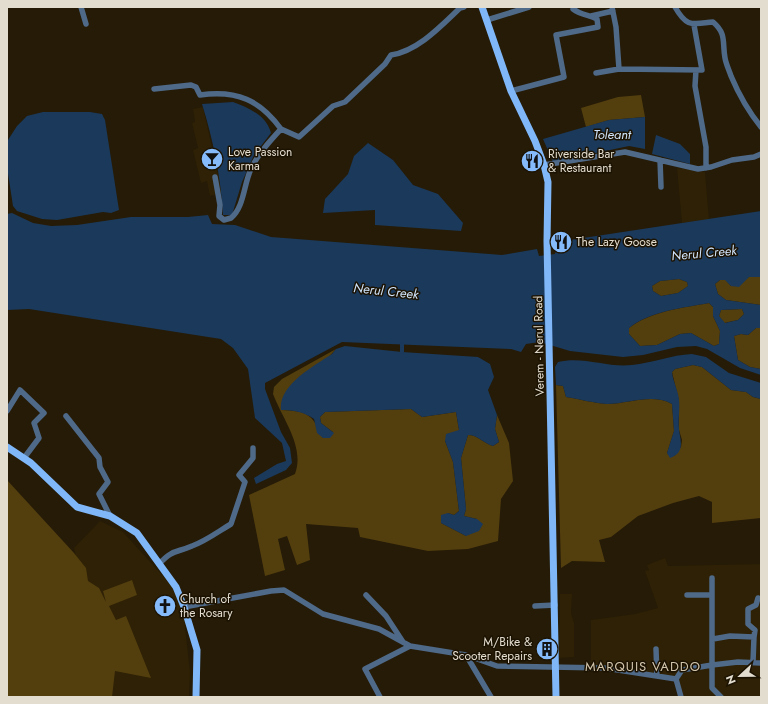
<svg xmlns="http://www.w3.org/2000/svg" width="768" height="704" font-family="Jost,sans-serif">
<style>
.built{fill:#2e2105}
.green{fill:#533e0e}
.water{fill:#1b395b;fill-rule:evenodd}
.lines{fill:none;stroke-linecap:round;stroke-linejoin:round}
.canal{stroke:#1b395b;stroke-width:4}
.minor{stroke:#4f6988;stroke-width:5.5}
.major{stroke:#7fb7f8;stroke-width:7}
.labels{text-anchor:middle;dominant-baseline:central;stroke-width:3;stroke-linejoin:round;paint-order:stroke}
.poi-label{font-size:12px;fill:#e3ddd0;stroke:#1c1201;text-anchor:start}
.street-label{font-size:12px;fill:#e3ddd0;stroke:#1c1201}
.water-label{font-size:13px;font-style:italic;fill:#cfe4fc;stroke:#1c1201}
.neighbourhood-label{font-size:13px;letter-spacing:1px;fill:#d2c5ac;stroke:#1c1201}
</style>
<rect width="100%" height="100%" fill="#251b07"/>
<path class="built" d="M203 107 222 193 210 196 207 181 201 183 193 150 198 148 192 123 195 122 193 109Z
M677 168 705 172 709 220 682 223Z
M100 521 123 532 172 586 184 617 190 672 189 697H109L74 548Z
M665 558 668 566 761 564V697H683L677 677 591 666V620L635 614 658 608 645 571 649 570 647 565Z
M560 594H572L571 613 574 623V657L559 658Z"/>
<path class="green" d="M641 95 645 117 609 120 586 127 581 108 618 97Z
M749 277H761V305L726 300 718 294 715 284 720 280H726L731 286Z
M679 279 687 282 688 286 678 293 661 296 653 291 652 286 660 281Z
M709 303 713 307V316L720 331 719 344 714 346 691 333 680 334 657 345 640 346 629 334V328C651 311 682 308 709 303Z
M742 309 744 314 738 320 724 323 719 316 721 310Z
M756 328H761V369L750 367 738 360 734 336 741 334 748 335Z
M336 349 281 410C308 411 312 414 323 438H329L333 432 321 423 320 417 325 412 411 409 422 417 456 412 459 430 445 441 453 462 459 511 454 515 448 513 441 523 466 536 477 519 464 516 466 509 461 458 468 435C478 435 483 443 493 446L499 442 495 429 497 415 509 443 513 481 501 499 498 541 468 549 428 551 360 537 358 528 306 524 310 560 297 565 287 536 278 539 285 570 265 576 249 495 295 474C305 447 283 420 273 394L274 387 282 379Z
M693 365 702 367 731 390 746 392 753 397 761 399V518L712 523V502L699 496 673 503 638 516 611 537 599 540 605 562 572 561 561 568 556 385 563 386 566 397C579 399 593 403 607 404 629 404 652 393 672 404L674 431 667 453 674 456 681 447 682 440 679 430V401L672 372 675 369Z
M7 480 74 553 86 568 88 581 99 588 106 602 103 591 132 580 137 595 109 606 116 620 126 616 151 678 115 671 112 697H7Z"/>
<path class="water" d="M233 102C249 108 266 115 271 133L254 155 242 182 232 215H223C221 178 213 139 202 104Z
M43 112H90L102 114 105 120 119 210 111 213 103 212 57 220 42 219 17 211 13 206 7 167 8 140 17 126 27 116Z
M645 117V149L629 146 553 162 543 139 609 120Z
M656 135 680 144 690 154V164L652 154Z
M368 143 393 160 413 185 438 194 463 223 461 231 375 225V210L323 213 325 199 348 174 354 156Z
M761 211V277H749L739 287 731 286 725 280H720L715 284 718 294 726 300 761 305V328H756L748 335 741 334 734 336 738 360 750 367 761 369V375L740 368 707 349 696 346 677 347 643 355 623 357 570 351 540 342 526 344 521 352 511 349 342 342 265 383V389L281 432 290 448 292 463 286 470 256 484 254 478 277 464 286 461 282 443 255 418 248 369 233 348 221 339 29 309 7 310V214L12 213 33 223 51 226 77 225 131 217H188L208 215 212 224 235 225 271 237 502 255 537 249 539 256 555 254 557 245H568L570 240ZM679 279 687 282 688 286 678 293 661 296 653 291 652 286 660 281ZM709 303 713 307V316L720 331 719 344 714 346 691 333 680 334 657 345 640 346 629 334V328C650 311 682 308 709 303ZM742 309 744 314 738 320 725 323 719 316 721 310Z
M345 346 402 352 478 357 490 364 494 377 488 390 497 415 495 429 499 442 493 446C483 443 478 435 468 435L461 458 466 509 464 516 477 519 483 524 479 531 466 536 441 523V515L448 513 454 515 459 511 453 462 445 441 446 434 459 430 456 412 422 417 411 409 325 412 320 417 321 423 334 433 330 438H323L317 433 314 419C304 412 294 410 281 410 278 385 314 366 332 354L336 349Z
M692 354 706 357 729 373 761 383V399L753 397 746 392 731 390 702 367 693 365 675 369 672 372C673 382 678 390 679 400 680 409 678 419 679 429 680 440 686 452 670 458L667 453 674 431 672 404C652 393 628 404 607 404 593 403 579 399 566 397L563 386 556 385 555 367 558 362C584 356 607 368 632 365 652 363 671 355 692 354Z"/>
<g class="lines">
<path class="canal" d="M402 344V352"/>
<path class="minor" d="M81 7 86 24
M612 7 616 27 619 69
M675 7C687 28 692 24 713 22 727 34 722 42 725 58 726 64 729 70 731 76 739 95 748 111 761 127
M591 16 613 11
M487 20 529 7
M696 70 695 86 706 147V168
M596 73 619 69 702 70 694 25
M154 89 191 85 196 87 200 95C237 90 260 100 281 129
M511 91 564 77 556 35 598 27 597 19C589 15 581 15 573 9L574 7
M660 160 661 187
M544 165 625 152 698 169 711 167 732 160 754 157 761 154
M215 177 220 205 219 216 224 220 231 218C244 208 244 183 251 169 258 154 270 141 281 129L299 137 333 106 345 102 385 64 391 55C418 51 441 26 460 8L464 7
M7 411 20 390 44 413 34 423 39 438 24 458
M66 416 99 458 100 467 108 482 99 494 110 516
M159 564C173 549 176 553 192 546 206 541 219 531 231 524L245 482 239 475 253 458V448
M712 578V665L738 662 761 663
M366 595 386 616 403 642
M687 595H712
M535 606 555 605
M184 607 271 591 284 590 323 614 379 629 410 646 466 655 491 697
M713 639 730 636 754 637 755 630 748 624V609L756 605 758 598
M656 649 657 676
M466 655 497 666 605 668 676 679 681 697
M753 662 754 637
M676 679 682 670 712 665V688L721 697
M380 697 365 669 410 646"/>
<path class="major" d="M482 7 511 91 535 141 544 165 548 182 547 241 556 697
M7 447 31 463 77 507 110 516 137 533 176 587 184 607 197 650 196 697"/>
</g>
<defs>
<g id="bar-disc" transform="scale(1.15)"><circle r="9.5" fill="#85bbfb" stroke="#1c1201"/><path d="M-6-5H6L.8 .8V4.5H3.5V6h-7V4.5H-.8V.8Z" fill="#111"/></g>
<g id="restaurant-disc" transform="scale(1.15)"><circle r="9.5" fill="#85bbfb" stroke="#1c1201"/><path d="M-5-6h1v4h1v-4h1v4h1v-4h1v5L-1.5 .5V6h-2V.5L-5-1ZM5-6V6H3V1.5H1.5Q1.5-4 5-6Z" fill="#111"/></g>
<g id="church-disc" transform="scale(1.15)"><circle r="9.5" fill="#85bbfb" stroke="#1c1201"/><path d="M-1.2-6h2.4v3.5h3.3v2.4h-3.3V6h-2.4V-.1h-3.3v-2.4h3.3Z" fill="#111"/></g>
<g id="building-disc" transform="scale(1.15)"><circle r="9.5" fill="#85bbfb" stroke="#1c1201"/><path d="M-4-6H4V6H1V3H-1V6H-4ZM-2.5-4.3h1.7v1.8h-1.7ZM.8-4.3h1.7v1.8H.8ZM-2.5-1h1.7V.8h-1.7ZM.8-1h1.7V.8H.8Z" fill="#111"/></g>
</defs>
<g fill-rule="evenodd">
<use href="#bar-disc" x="212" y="159"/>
<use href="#restaurant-disc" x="532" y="161"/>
<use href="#restaurant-disc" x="561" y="242"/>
<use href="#church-disc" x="165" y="606"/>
<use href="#building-disc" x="547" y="649"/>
</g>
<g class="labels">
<g class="poi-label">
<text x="228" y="152">Love Passion<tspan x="228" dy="14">Karma</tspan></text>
<text x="548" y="154">Riverside Bar<tspan x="548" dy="14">&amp; Restaurant</tspan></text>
<text x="576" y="242">The Lazy Goose</text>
<text x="180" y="599">Church of<tspan x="180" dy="14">the Rosary</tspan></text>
<text x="532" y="642" text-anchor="end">M/Bike &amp;<tspan x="532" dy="14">Scooter Repairs</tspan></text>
</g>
<g class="street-label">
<text transform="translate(539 346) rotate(-91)">Verem - Nerul Road</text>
</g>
<g class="water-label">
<text x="612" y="134">Toleant</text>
<text transform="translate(704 253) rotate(-5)">Nerul Creek</text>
<text transform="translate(386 291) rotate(6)">Nerul Creek</text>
</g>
<g class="neighbourhood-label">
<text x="643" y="666">MARQUIS VADDO</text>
</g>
</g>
<rect width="768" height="704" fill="none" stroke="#e3ddd0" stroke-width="16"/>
<g transform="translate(740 676) rotate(248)" stroke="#1c1201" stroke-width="3" paint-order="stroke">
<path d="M0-3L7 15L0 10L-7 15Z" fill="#e3ddd0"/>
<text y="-6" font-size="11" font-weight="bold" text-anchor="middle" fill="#e3ddd0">N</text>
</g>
</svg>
